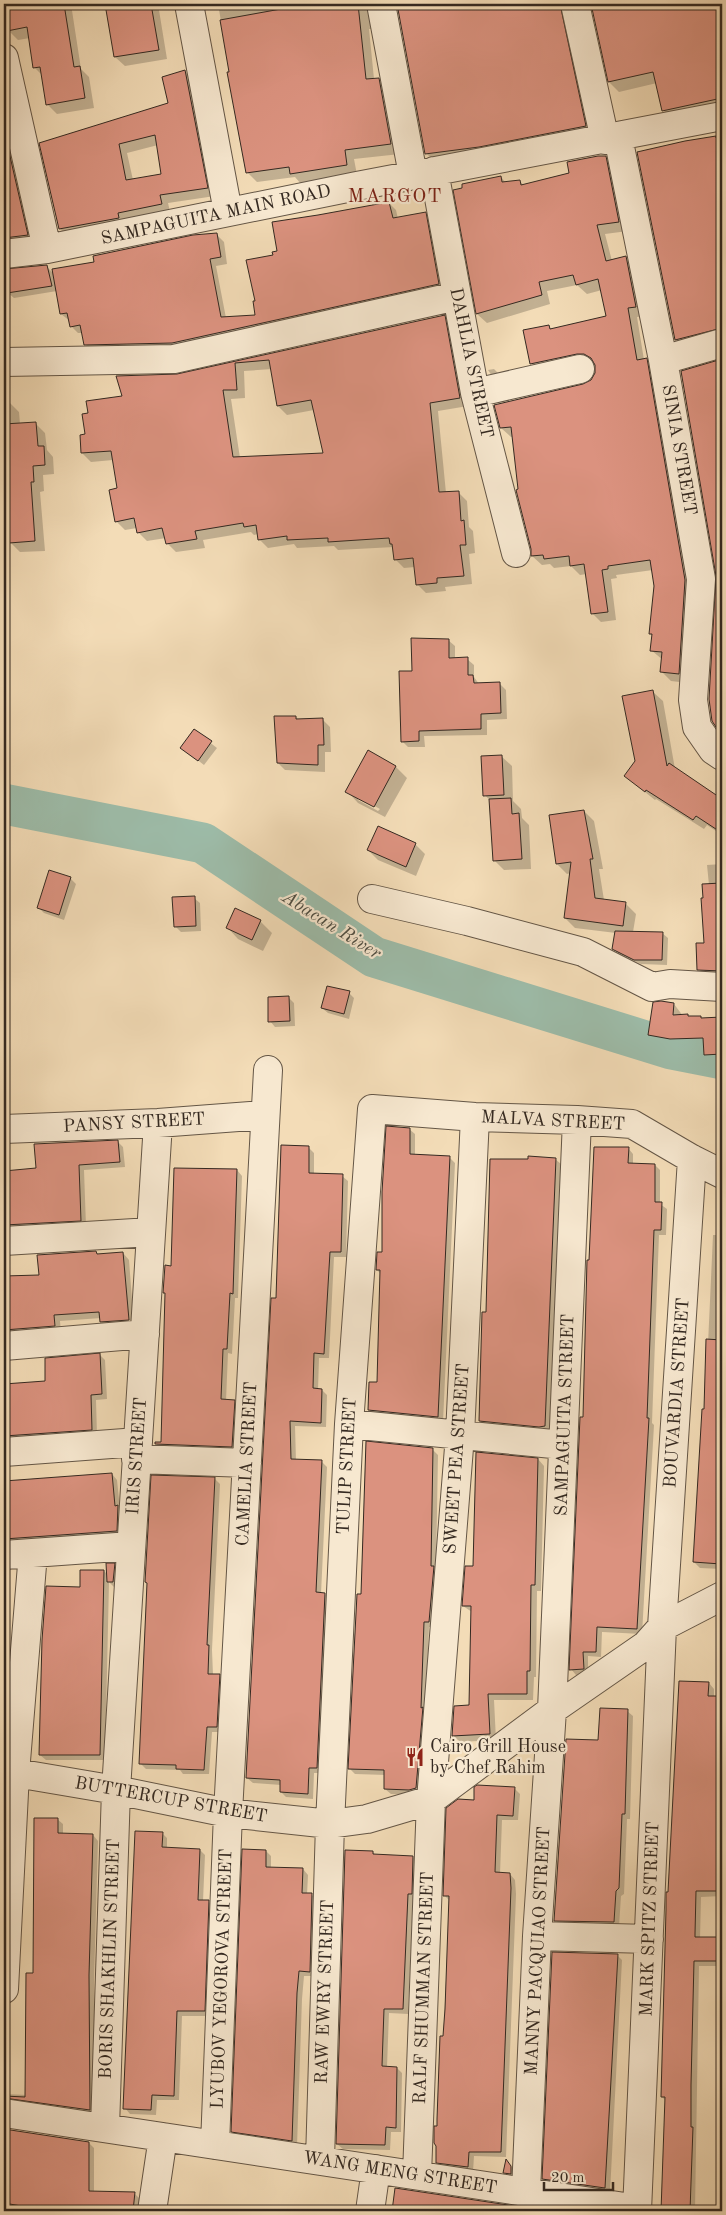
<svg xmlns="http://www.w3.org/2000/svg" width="726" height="2215" font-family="'Old Standard TT',serif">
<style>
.shadow{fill:#0003;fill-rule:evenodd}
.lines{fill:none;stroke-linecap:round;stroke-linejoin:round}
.river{stroke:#9dbca9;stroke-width:41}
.building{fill:#db927f;stroke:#342921;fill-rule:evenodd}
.minor-casing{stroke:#645646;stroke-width:30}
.minor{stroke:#f7e8d0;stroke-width:28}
.labels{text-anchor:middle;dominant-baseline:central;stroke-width:4.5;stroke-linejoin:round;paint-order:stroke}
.street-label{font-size:18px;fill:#342921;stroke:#f7e8d0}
.poi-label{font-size:18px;fill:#342921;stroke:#f7e8d0;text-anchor:start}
.water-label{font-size:19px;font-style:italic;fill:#4e4e43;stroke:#f7e8d0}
.quarter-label{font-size:20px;letter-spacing:1px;fill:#7a1f14;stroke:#f7e8d0}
</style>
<rect width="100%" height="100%" fill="#f3dcb7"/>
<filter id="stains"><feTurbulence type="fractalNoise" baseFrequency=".004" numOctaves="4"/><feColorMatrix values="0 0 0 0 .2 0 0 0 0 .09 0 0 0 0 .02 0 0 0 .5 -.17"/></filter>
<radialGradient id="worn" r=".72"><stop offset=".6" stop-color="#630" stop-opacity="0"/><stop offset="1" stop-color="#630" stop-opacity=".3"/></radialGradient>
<path class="shadow" d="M4 4H71L81 69 89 77 94 108 57 114 47 104 43 76 34 67 30 38 18 40 8 30Z
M106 4H158L167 59 125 66 115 57Z
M218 4H379L377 29H369L374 79H378L388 89 400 154 354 159 357 175 301 184 295 177 257 182 247 172Z
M398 4H573L595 136 436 163 426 153Z
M592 4H722V110L673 120 663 110 657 83 619 92 609 82Z
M185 71 194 80 215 196 168 203 170 212 68 237 60 229 41 144 170 104ZM158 145 162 175 133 180 127 153Z
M4 114 36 244 4 250Z
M722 137V339L686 349 676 340 685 142Z
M605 157 615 166 628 231 605 234 612 261 626 258 635 267 645 316 637 317 644 360H646L655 369 694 590 688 683 671 681 662 672 663 660 651 650 653 636 650 634 655 586 653 570 616 575 617 578 611 579 616 620 601 622 592 613 587 574 580 575 571 566 554 568 550 564 542 565 532 556 519 491 513 437H511L501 428 591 382 596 374 597 366 594 363 586 362 541 373 532 364 525 331 549 327 552 330 607 317 602 290 587 294 577 285 547 291 550 304 487 323 477 314 501 177 506 183 520 181 524 186 570 173Z
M389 203 396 210 398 219 425 214 433 221 446 291 180 350 93 352 85 344 83 333H78L71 326 70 321 61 314 57 291 14 298 8 293 6 275 46 266 54 274 216 234 224 242 227 264 216 266 226 318 257 316 274 256Z
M444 316 453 325 468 406 438 411 446 493 458 492 467 501 469 527 473 531 475 553 469 554 472 584 445 587 446 591 426 593 417 584 415 567 404 568 395 559 394 547 338 550 334 546 297 548 294 544 268 548 259 539 258 534 254 535 251 532 203 540 205 548 176 552 167 543 166 538 147 541 138 532 137 528 125 530 116 521 119 489 113 460 91 462 82 453 90 414 123 397 177 376ZM272 369 278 406 287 415 314 410 324 455 240 458 231 399 245 398 244 371Z
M722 360V734L713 721 718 576 682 372Z
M494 369 499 374 494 379 488 370Z
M9 402 19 412 20 424 35 423 45 433 47 450 53 457 54 474 43 475 44 491 40 492 45 551 20 552 10 542 9 532H4V403Z
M448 640 455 646V659H467L474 665V677L479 684 499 683 506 690 507 719 487 720V735L424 736 425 747H408L402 741 413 672Z
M653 692 663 701 675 769 722 801V835L707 825 704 829 656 799 655 800 625 776 636 762Z
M296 717 299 720H323L330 727 331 752H325V772L285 770 278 763Z
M194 730 217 748 204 765 182 748Z
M373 755 396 767 407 778 385 817 358 803 347 791ZM358 797 380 809 378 811 358 800Z
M501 756 512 766 513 801 521 809 522 818 529 825 531 869 504 870 494 860 491 802 485 795Z
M584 811 594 821 603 869H599L604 900 626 904 636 914 633 932 662 933 668 938 667 965 641 964 619 954 614 949 616 933 575 928 565 918 571 873 567 874 557 864Z
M415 844 425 854 416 876 378 860 368 850Z
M722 864V980L709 979 699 969 705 944 704 899 709 885 707 865Z
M70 878 76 884 64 920 44 913 39 908Z
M194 898 200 903 201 931 181 932 175 926Z
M260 921 272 933 263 951 238 939 227 927Z
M349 993 354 998 349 1019 328 1013 322 1008Z
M289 998 294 1003 295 1026 275 1027 270 1021Z
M674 1004 683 1016 689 1018 702 1019 722 1018V1064H715L705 1054V1047L680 1048 659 1045 649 1035Z
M409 1129 415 1134V1156L449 1157 455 1163 443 1422 374 1415 369 1410 378 1383 381 1274 377 1270 378 1254H383Z
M117 1141 123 1147 125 1167 84 1170 86 1226 4 1233V1172L37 1169Z
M309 1148 314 1153V1175L342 1176 348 1181 346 1257H334L329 1358H319L318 1390H322L327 1395 326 1427 295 1426 296 1461 322 1462 327 1467 321 1594H325L330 1599 322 1773H314L313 1799 286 1797 281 1792V1785L253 1783 247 1778 277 1300Z
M628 1148 633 1154V1164L655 1165 660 1170V1204L667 1209 666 1235H659L652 1423 654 1425 642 1634 602 1632 601 1657 588 1656V1674L576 1675 571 1669 584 1419 590 1261Z
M555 1159 561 1164 550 1431 486 1426 480 1421 487 1313Z
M237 1170 242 1176 238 1298H235L232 1354 228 1353 226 1401H234L239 1407 237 1452 162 1449 156 1444 162 1443 166 1295 164 1292 172 1267Z
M713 1235H722V1569L700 1568 694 1562 705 1410Z
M96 1252 99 1255 123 1253 129 1260 134 1326 107 1328 101 1322V1318L60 1321 61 1332 4 1338V1278L40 1276Z
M100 1355 105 1360 107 1399 96 1400 97 1435 4 1441V1385L46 1382Z
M432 1449 438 1455 436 1569 434 1627H429L422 1794 415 1795 391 1794 385 1789 386 1775 355 1774 350 1769 362 1596Z
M538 1459 544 1466 541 1591H537L536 1677H534L533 1700H494L496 1740 460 1742 453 1735 470 1706 472 1612 463 1606 474 1568Z
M112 1474 117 1480 120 1509 123 1512 122 1536 4 1544V1482Z
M215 1479 220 1484 212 1650 213 1675H219L225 1681 222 1732H212L209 1774H183L180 1770 146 1769 140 1763Z
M114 1564 120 1569 118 1587H114L109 1582 105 1760H46L40 1755 81 1588 104 1571 108 1575Z
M709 1683 714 1689V1697H722V1896L701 1897 700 1939 722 1938V1966H699L695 2211H662L666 2101 662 2097 669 1893Z
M627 1711 633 1716 630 1819H627L624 1894 621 1896 619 1927 561 1926 556 1920 599 1741Z
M514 1788 520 1794 518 1820H502L500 1874H510L515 1880 516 1894 506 2157 474 2156 473 2172 442 2168 437 2162 450 1901 444 1895 475 1801Z
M57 1819 63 1824V1834L93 1835 98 1841 94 1981 95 2115 4 2104V2094L27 2095 34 1974Z
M162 1833 167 1838V1849L200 1850 205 1855 203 1901H208L214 1907 210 2016H182L179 2100H157L156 2115 130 2114 125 2108Z
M266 1851 271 1856V1868L303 1869 308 1875 307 1895H312L317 1900 315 1976H304L302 1999 297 2146 238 2137 232 2131Z
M373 1852 376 1856 413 1857 418 1862 417 1899H413L408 2014 389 2013 387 2067 397 2068 402 2073 401 2132H391L390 2150 343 2149 337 2144Z
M617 1955 622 1960 610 2193 549 2184 543 2178Z
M4 2130 89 2143 94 2148V2193H134L140 2199 139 2211H36L4 2207Z
M507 2161 516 2173V2179L510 2178 505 2172Z
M396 2189 540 2211H393Z"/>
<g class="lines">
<path class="river" d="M4 804 203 843 374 957 671 1049 722 1059"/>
</g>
<path class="building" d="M4 4H64L74 67 80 66 85 98 46 105 40 67 33 68 27 27 7 31Z
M105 4H151L159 50 114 57Z
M291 4H358L366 79 379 78 391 144 345 150 347 165 290 174 289 167 246 173 227 72H229L220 20 292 7Z
M397 4H560L586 126 479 147 425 154Z
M591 4H722V98L662 111 653 72 608 82Z
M185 70 208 188 160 195 162 204 118 213 119 218 59 229 39 143 168 103 162 77ZM155 135 161 174 126 180 119 144Z
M716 136V138L722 137V328L675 340 637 152 685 141Z
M9 152 28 235 4 238V154Z
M598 156H606L619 222 597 225 606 261 626 256 636 307 628 308 637 360 647 358 685 580 679 674 660 672 662 652 650 651 652 634H649L654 586 650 560 608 566V569L602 570 608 612 591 614 584 564 570 566 569 556 544 559 543 555 531 556V549L516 490 518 489 511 427 500 428 494 405 583 384 591 380 595 373V365L591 358 584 354H577L530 364 523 330 549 325 550 329 606 316 598 279 576 285 573 275 539 282 542 295 476 314 453 190 462 188V184L501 176 502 182 520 180 521 185 569 173 567 162Z
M389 202 393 218 426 212 439 284 172 343 84 345 80 325 70 327 67 313 60 314 52 269 94 262 93 256 193 235 217 233 221 257 210 259 221 317 255 315 253 301H255L246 260 273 255 272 252 277 251 272 222 318 215Z
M47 265 52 286 7 293 4 269Z
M445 315 460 398 430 403 439 492 459 491 461 521 464 520 466 545H460L464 576 437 578V583L416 585 413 558 394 560 392 544H390L389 538 328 542V538L287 540V536L258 540 256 525 244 527 243 523 195 531 197 539 166 544 162 528 137 533 134 518 115 522 109 490 117 488 111 451 81 453 80 435 85 434 82 414 88 413 86 401 122 396 116 376 177 374ZM269 360 277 406 311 400 323 453 233 457 223 390H237L235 363Z
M722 359V736L712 721 709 699 716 576 681 371Z
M36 422 38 446H44L45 465 33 466 34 482H31L35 541 9 543 7 510H4V424Z
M411 638 449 639V658L468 657V675H473L474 683 500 682 501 713 481 714V729L419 731V741L401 742 399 671H412Z
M653 690 667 766 669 763 722 799V833L696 816 693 820 646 790 645 792 624 776 635 761 622 696Z
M274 716H296V719L323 718 324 745H318V765L277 763Z
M194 729 212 741 198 761 180 748Z
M368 750 396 766 374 807 345 792Z
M502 755 504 795 483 796 481 756Z
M511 798 512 814 519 813 522 859 493 861 489 799Z
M584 810 593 859H590L595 898 626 902 623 926 564 918 571 862 556 864 549 815Z
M378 826 416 843 406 867 367 850Z
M49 870 71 877 59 915 37 908Z
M722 883V971L697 970 696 943H704L701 898H703L702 884Z
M195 896 196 926 174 927 172 897Z
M235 908 261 920 252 940 226 928Z
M615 931 663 932 662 960H634L612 949Z
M327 986 350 991 344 1014 321 1008Z
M289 996 290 1021 268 1022V997Z
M661 1001 674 1003 673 1015 688 1014V1016H701V1018L722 1017V1054L704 1055 703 1038 670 1039 648 1035 653 1002Z
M386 1126 410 1128V1154L450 1156 438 1417 368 1410 369 1382H377L380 1270H376L377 1252H382V1192Z
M118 1140 120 1162 79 1165 81 1221 4 1225V1171L36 1168 34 1144Z
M281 1145 309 1146V1173L343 1174 341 1252H330L324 1354 314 1353 313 1388 322 1389 321 1423 290 1421 291 1459 322 1460 316 1592 325 1593 317 1768H309L308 1794 280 1792V1780L246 1778 271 1298H276Z
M594 1147H629L628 1163 655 1164V1202H662L661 1230H654L647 1418H649L637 1629 597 1627 596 1652H583L584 1669 569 1670 580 1417H583L587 1260H589Z
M528 1156 556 1158 545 1426 539 1427 479 1421 482 1312H486L490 1159H528Z
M174 1168 237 1169 233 1294 230 1293 227 1349H223L221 1399 235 1400 232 1447 155 1444V1442H161L165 1293H163L165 1265 171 1266Z
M96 1251 97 1254 123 1252 129 1320 100 1322 99 1312 54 1315 55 1326 4 1330V1276L39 1275 37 1255Z
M706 1339 722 1340 721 1564 693 1562 702 1409H704Z
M100 1353 102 1394 91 1395 92 1430 4 1436V1384L45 1381V1358Z
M366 1441 433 1448 431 1566H434L429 1622H424L421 1708 423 1707 416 1788 409 1790 384 1789V1770L348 1769 357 1594H361Z
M476 1452 538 1458 535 1585H531L530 1671H527V1694H488L490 1734 452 1736 454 1706 469 1705 471 1606H462L465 1566H473Z
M112 1473 115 1506 118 1505 117 1531 4 1539V1481Z
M151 1475 215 1477 207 1645H209L208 1674H220L217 1727H207L204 1770 176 1769V1765L139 1764 147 1583 145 1582Z
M106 1563H115L113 1582H107Z
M80 1570H104L100 1755H39L42 1640 46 1586 80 1587Z
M679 1681 709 1682 708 1696H722V1857H719L720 1891H696L695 1934V1937H722V1961H694L691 2085V2127H693L690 2211H661L665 2097H661L666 1910V1892H668Z
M600 1708 628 1709 625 1814H622L619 1888 616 1891 614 1922 554 1921 566 1739 598 1740Z
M477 1785 515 1787 513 1816 497 1815 495 1872 510 1873 511 1888 501 2152H469L468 2167 436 2163V2146L434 2143V2126H437V2119L440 2036H443L445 2009 449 1896H443L446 1808 458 1799 474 1800V1787Z
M34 1818H58V1833L93 1834 89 1975 90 2110 4 2098V2096L25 2097 26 1973H33Z
M135 1831 163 1832 162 1847 200 1849 198 1900H209L205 2011H177L174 2096 152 2095 151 2110 123 2109Z
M242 1849 266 1850V1867L303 1868 302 1893H312L310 1972 299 1971 297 1993 292 2141 231 2132Z
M345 1850 373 1851V1854L413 1856 412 1894H408L403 2009H384L382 2066 397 2067 396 2128 386 2127 385 2145 336 2144Z
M552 1952 618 1954 605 2188 542 2179Z
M4 2129 89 2142V2191L135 2192 133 2211H50L4 2203Z
M506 2159 511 2166V2174L503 2173Z
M395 2188 548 2211H392Z"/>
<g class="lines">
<g class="minor-casing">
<path id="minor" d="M189 4 228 212
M381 4 413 175
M575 4 605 140
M4 58 47 249
M618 137 663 360 701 579 693 700 697 727 713 750 722 756
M434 171 475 393 516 553
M4 254 47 249 357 186 722 116
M663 360 722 343
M4 362 174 359 457 296
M475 393 580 369
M372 899 467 921 583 952 652 987 670 984 722 987
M4 1129 158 1123 264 1115
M4 1241 151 1232
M4 1346 145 1334
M349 1424 563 1445
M4 1452 138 1442
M136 1459 247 1463
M4 1555 131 1546
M4 1771 116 1790 228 1813 330 1824 367 1819 431 1800 552 1710 646 1645 662 1627 722 1596
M537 1936 649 1939
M4 1989 15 1773 33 1553
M4 2113 638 2209
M105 2128 116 1790 158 1123
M215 2145 228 1813 268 1070
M320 2160 330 1824 349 1424 372 1109 475 1117 577 1120 632 1124 692 1159 722 1174
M417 2175 431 1800 460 1435 475 1117
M526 2192 537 1936 552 1710 577 1120
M152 2211 163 2137
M370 2211 376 2169
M637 2211 662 1627 692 1159"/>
</g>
<use href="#minor" class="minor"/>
</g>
<defs>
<g id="restaurant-bare" transform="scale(1.5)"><path d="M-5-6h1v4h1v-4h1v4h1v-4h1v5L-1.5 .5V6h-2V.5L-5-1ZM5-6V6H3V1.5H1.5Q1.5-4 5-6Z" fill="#8f2418" stroke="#f7e8d0" stroke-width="2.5" paint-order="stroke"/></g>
</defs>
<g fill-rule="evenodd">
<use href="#restaurant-bare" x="415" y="1757"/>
</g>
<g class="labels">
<g class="street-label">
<text transform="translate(216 215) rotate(-12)">SAMPAGUITA MAIN ROAD</text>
<text transform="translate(471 363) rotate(78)">DAHLIA STREET</text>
<text transform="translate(679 450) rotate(80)">SINIA STREET</text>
<text transform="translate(553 1121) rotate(3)">MALVA STREET</text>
<text transform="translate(134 1123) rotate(-3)">PANSY STREET</text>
<text transform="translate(677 1393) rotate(-86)">BOUVARDIA STREET</text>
<text transform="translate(565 1415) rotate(-88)">SAMPAGUITA STREET</text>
<text transform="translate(137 1456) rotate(-86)">IRIS STREET</text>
<text transform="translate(457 1459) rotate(-86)">SWEET PEA STREET</text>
<text transform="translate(247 1464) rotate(-87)">CAMELIA STREET</text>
<text transform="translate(347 1466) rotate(-87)">TULIP STREET</text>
<text transform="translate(171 1800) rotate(10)">BUTTERCUP STREET</text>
<text transform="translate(650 1919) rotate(-88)">MARK SPITZ STREET</text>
<text transform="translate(538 1951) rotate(-87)">MANNY PACQUIAO STREET</text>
<text transform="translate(110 1959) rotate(-88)">BORIS SHAKHLIN STREET</text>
<text transform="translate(222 1979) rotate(-88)">LYUBOV YEGOROVA STREET</text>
<text transform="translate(424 1988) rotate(-88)">RALF SHUMMAN STREET</text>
<text transform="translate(325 1992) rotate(-88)">RAW EWRY STREET</text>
<text transform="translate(400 2173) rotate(9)">WANG MENG STREET</text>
</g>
<g class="poi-label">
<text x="430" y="1747">Cairo Grill House<tspan x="430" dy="21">by Chef Rahim</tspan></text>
</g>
<g class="water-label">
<text transform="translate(331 926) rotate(32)">Abacan River</text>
</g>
<g class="quarter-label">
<text x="395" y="197">MARGOT</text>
</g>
</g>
<rect width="726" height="2215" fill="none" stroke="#f3dcb7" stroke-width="20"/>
<rect x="5" y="5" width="716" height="2205" fill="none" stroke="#342921" stroke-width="2.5"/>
<rect x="10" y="10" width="706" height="2195" fill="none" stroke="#342921"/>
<path d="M544 2182v8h69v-8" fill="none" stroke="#342921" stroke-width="2.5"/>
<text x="551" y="2182" font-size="15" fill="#342921" stroke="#f7e8d0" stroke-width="4" paint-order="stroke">20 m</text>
<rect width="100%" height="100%" filter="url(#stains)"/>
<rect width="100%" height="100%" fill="url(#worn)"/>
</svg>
